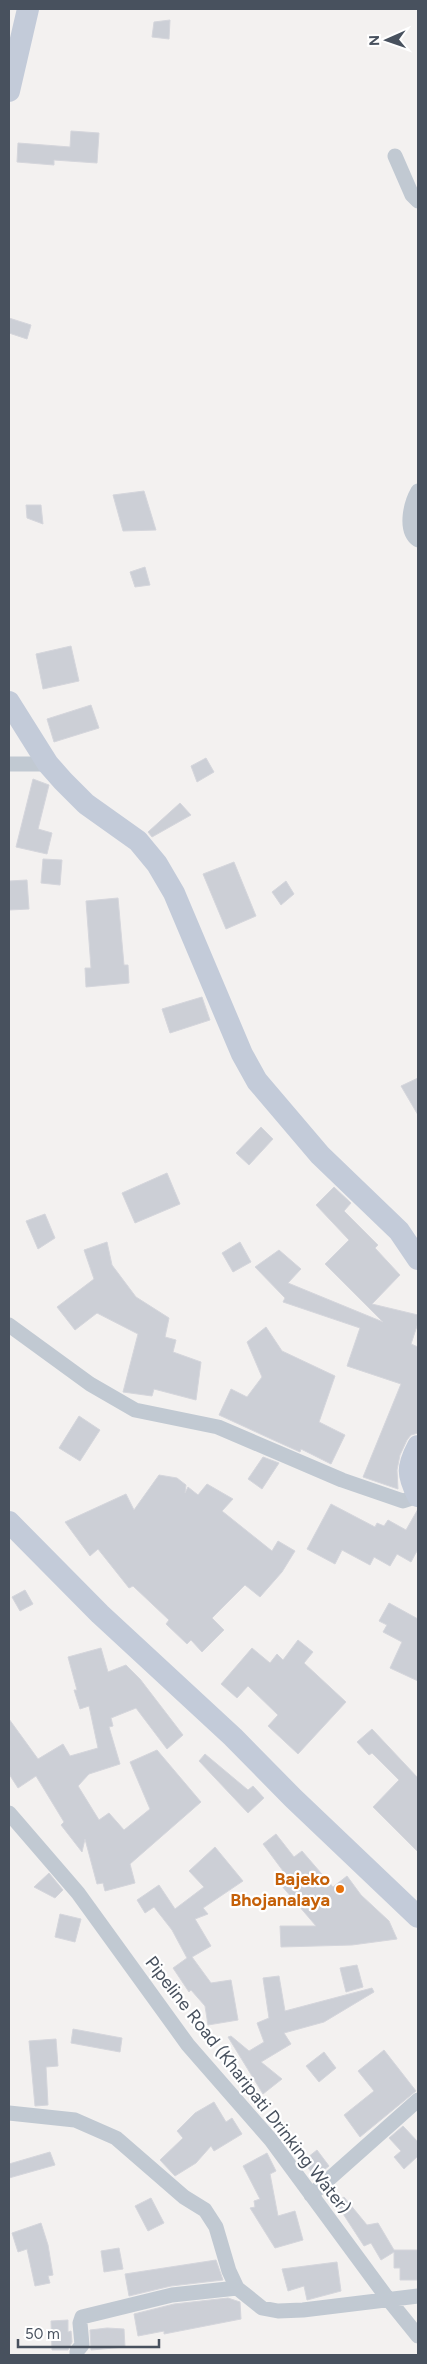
<svg xmlns="http://www.w3.org/2000/svg" width="427" height="2364" font-family="Figtree,sans-serif">
<style>
.building{fill:#cccfd6;stroke:#d5d6dc}
.lines{fill:none;stroke-linecap:round;stroke-linejoin:round}
.street{stroke:#c1c9d2;stroke-width:15}
.secondary{stroke:#c3cbd9;stroke-width:22}
.food-dot{fill:#e8710a;stroke:#fff;stroke-width:2}
.labels{text-anchor:middle;dominant-baseline:central;stroke-width:4.5;stroke-linejoin:round;paint-order:stroke}
.food-label{font-size:18px;font-weight:bold;fill:#c56008;stroke:#fff;text-anchor:end}
.street-label{font-size:18px;fill:#48515e;stroke:#fff}
</style>
<rect width="100%" height="100%" fill="#f3f1f0"/>
<path class="building" d="M170 20 169 39 152 37 154 22Z
M71 131 99 133 97 163 54 160V165L17 162 18 143 70 147Z
M9 318 31 325 27 339 9 333Z
M144 491 156 530 123 531 113 495Z
M26 505H41L43 524 27 518Z
M145 567 150 585 135 587 130 572Z
M71 646 79 681 43 689 36 654Z
M91 705 99 728 54 742 47 719Z
M206 758 214 772 197 782 191 766Z
M33 779 49 785 38 829 52 833 47 854 16 847Z
M180 803 191 815 152 837 148 832Z
M43 859 62 860 60 885 41 883Z
M234 862 256 916 226 929 203 874Z
M27 880 29 909 9 910V881Z
M286 881 294 894 281 905 272 892Z
M118 898 124 965H128L129 983 86 987 85 968H91L86 901Z
M202 997 210 1020 170 1033 162 1009Z
M418 1078V1115L401 1086Z
M261 1127 273 1139 249 1165 236 1153Z
M167 1173 180 1204 135 1223 122 1193Z
M334 1187 351 1203 344 1211 378 1245 375 1248 400 1275 372 1304 418 1315V1323L411 1344 418 1347V1433L411 1435 407 1440 400 1455 397 1470 398 1489 363 1477 401 1384 347 1366 360 1328 283 1302 285 1298 255 1267 279 1250 301 1269 288 1283 383 1322 325 1264 349 1240 316 1205Z
M45 1214 55 1238 38 1249 26 1221Z
M107 1242 112 1265 136 1297 169 1318 165 1337 176 1340 173 1352 201 1362 196 1400 154 1389 152 1396 123 1392 138 1334 97 1313 75 1330 57 1307 94 1279 84 1250Z
M240 1242 251 1262 233 1272 222 1253Z
M266 1327 282 1351 335 1376 319 1422 345 1435 331 1464 301 1449 300 1452 269 1438 219 1415 231 1389 247 1397 262 1377 247 1342Z
M79 1416 100 1430 80 1461 59 1448Z
M263 1457 279 1463 262 1489 248 1479Z
M159 1475 177 1478 186 1485 185 1493 188 1487 198 1495 207 1484 233 1499 222 1511 272 1551 278 1541 295 1551 282 1572 260 1597 245 1585 212 1618 224 1630 202 1652 191 1640 187 1644 166 1624 169 1620 133 1586 129 1588 98 1549 90 1556 65 1522 126 1494 134 1510Z
M331 1504 375 1527 377 1523 384 1526 388 1520 406 1530 418 1509V1549L411 1562 397 1554 390 1566 374 1557 370 1565 342 1550 335 1564 307 1549Z
M25 1590 33 1604 20 1611 12 1597Z
M389 1603 418 1619V1681L390 1668 402 1642 383 1632 387 1625 379 1621Z
M298 1640 313 1652 304 1663 346 1702 298 1754 268 1726 278 1715 248 1686 237 1698 221 1684 252 1648 270 1663 277 1654 283 1660Z
M101 1648 108 1672 126 1665 140 1679 183 1735 167 1749 136 1708 111 1718 113 1726 109 1727 120 1764 89 1774 78 1786 99 1820 109 1813 124 1830 150 1809 130 1762 157 1750 201 1802 130 1864 135 1883 105 1891 103 1883 97 1884 85 1839 82 1852 61 1825 64 1822 36 1776 18 1788 9 1774V1719L38 1759 63 1744 70 1756 98 1748 89 1706 80 1709 74 1690H77L68 1657Z
M372 1729 418 1778V1852L373 1807 399 1780 372 1753 369 1755 357 1742Z
M205 1754 248 1790 253 1786 264 1798 248 1813 199 1761Z
M276 1834 294 1857 302 1851 333 1887 347 1876 361 1895 389 1921 397 1939 352 1945 281 1947 280 1926H316L281 1885 289 1879 263 1844Z
M215 1847 243 1881 203 1908 208 1914 195 1919 211 1946 192 1957 211 1983 231 1980 238 2020 208 2025 205 2006 191 1990 189 1992 173 1968 187 1958 172 1930 154 1907 145 1913 137 1900 159 1885 175 1909 204 1887 189 1871Z
M49 1873 63 1890 55 1898 34 1887Z
M60 1914 81 1919 75 1942 55 1937Z
M357 1965 363 1987 346 1992 340 1968Z
M279 1976 285 2011 372 1988 374 1992 324 2022 284 2033 291 2044 261 2062 282 2079 263 2094 228 2037 231 2036 249 2051 264 2042 257 2023 269 2018 263 1978Z
M73 2029 122 2038 120 2052 71 2043Z
M56 2039 58 2066 46 2067 48 2105 35 2106 29 2041Z
M384 2050 416 2091 360 2137 344 2115 374 2091 358 2071Z
M324 2052 336 2068 319 2082 306 2066Z
M214 2102 226 2122 232 2118 242 2134 214 2151 211 2146 196 2163 175 2176 160 2160 183 2138 177 2131 195 2113Z
M403 2126 418 2142V2156L404 2169 394 2157 401 2151 389 2138Z
M317 2150 329 2166 315 2177 303 2161Z
M50 2152 55 2165 9 2178V2164Z
M267 2153 276 2171 270 2174 278 2216 295 2211 303 2240 275 2248 250 2208 255 2207 254 2201 260 2199 243 2166Z
M344 2197 367 2225 378 2223 394 2250H418V2280H400V2268H394V2252L381 2260 371 2243 364 2246 336 2203Z
M151 2198 164 2223 148 2231 135 2206Z
M41 2223 48 2245 53 2275 48 2276 50 2283 35 2286 27 2249 18 2252 12 2233Z
M119 2248 123 2269 104 2272 101 2251Z
M216 2260 223 2280 171 2286 129 2296 125 2274Z
M337 2262 341 2291 307 2300 304 2286 288 2291 282 2269Z
M228 2298 240 2302 241 2319 164 2334V2331L138 2336 134 2314 174 2304Z
M68 2320V2332L71 2331 72 2342 68 2350H52L51 2321Z
M107 2328 124 2329 125 2347 91 2350 90 2330Z"/>
<g class="lines">
<path class="street" d="M395 156 412 195 418 201
M418 491C411 503 404 530 418 540
M9 764H48
M9 1325 90 1384 135 1410 218 1427 342 1480 403 1501 418 1496
M9 1813 78 1893 188 2045 271 2140 388 2299 418 2336
M9 2113 75 2120 116 2138 184 2197 205 2210 216 2227 229 2271 237 2288
M311 2195 418 2100
M77 2355V2351L82 2345 80 2323 82 2317 172 2295 237 2288 262 2308 278 2311 303 2310 418 2296"/>
<path class="secondary" d="M9 91 28 9
M9 702 48 764 63 781 86 804 138 841 157 864 174 893 242 1054 257 1081 320 1155 399 1231 418 1259
M418 1446C407 1467 407 1474 418 1496
M9 1522 100 1614 233 1737 293 1798 418 1917"/>
</g>
<circle class="food-dot" cx="340" cy="1889" r="5"/>
<g class="labels">
<g class="food-label">
<text x="330" y="1879">Bajeko<tspan x="330" dy="21">Bhojanalaya</tspan></text>
</g>
<g class="street-label">
<text transform="translate(248 2085) rotate(52)">Pipeline Road (Kharipati Drinking Water)</text>
</g>
</g>
<rect width="427" height="2364" fill="none" stroke="#48515e" stroke-width="20"/>
<g transform="translate(387 40) rotate(268)" stroke="#ffffff" stroke-width="4" paint-order="stroke">
<path d="M0-4L9 19L0 12L-9 19Z" fill="#48515e"/>
<text y="-8" font-size="14" font-weight="bold" text-anchor="middle" fill="#48515e">N</text>
</g>
<path d="M18 2339v8h141v-8" fill="none" stroke="#48515e" stroke-width="2.5"/>
<text x="25" y="2339" font-size="15" fill="#48515e" stroke="#ffffff" stroke-width="4" paint-order="stroke">50 m</text>
</svg>
